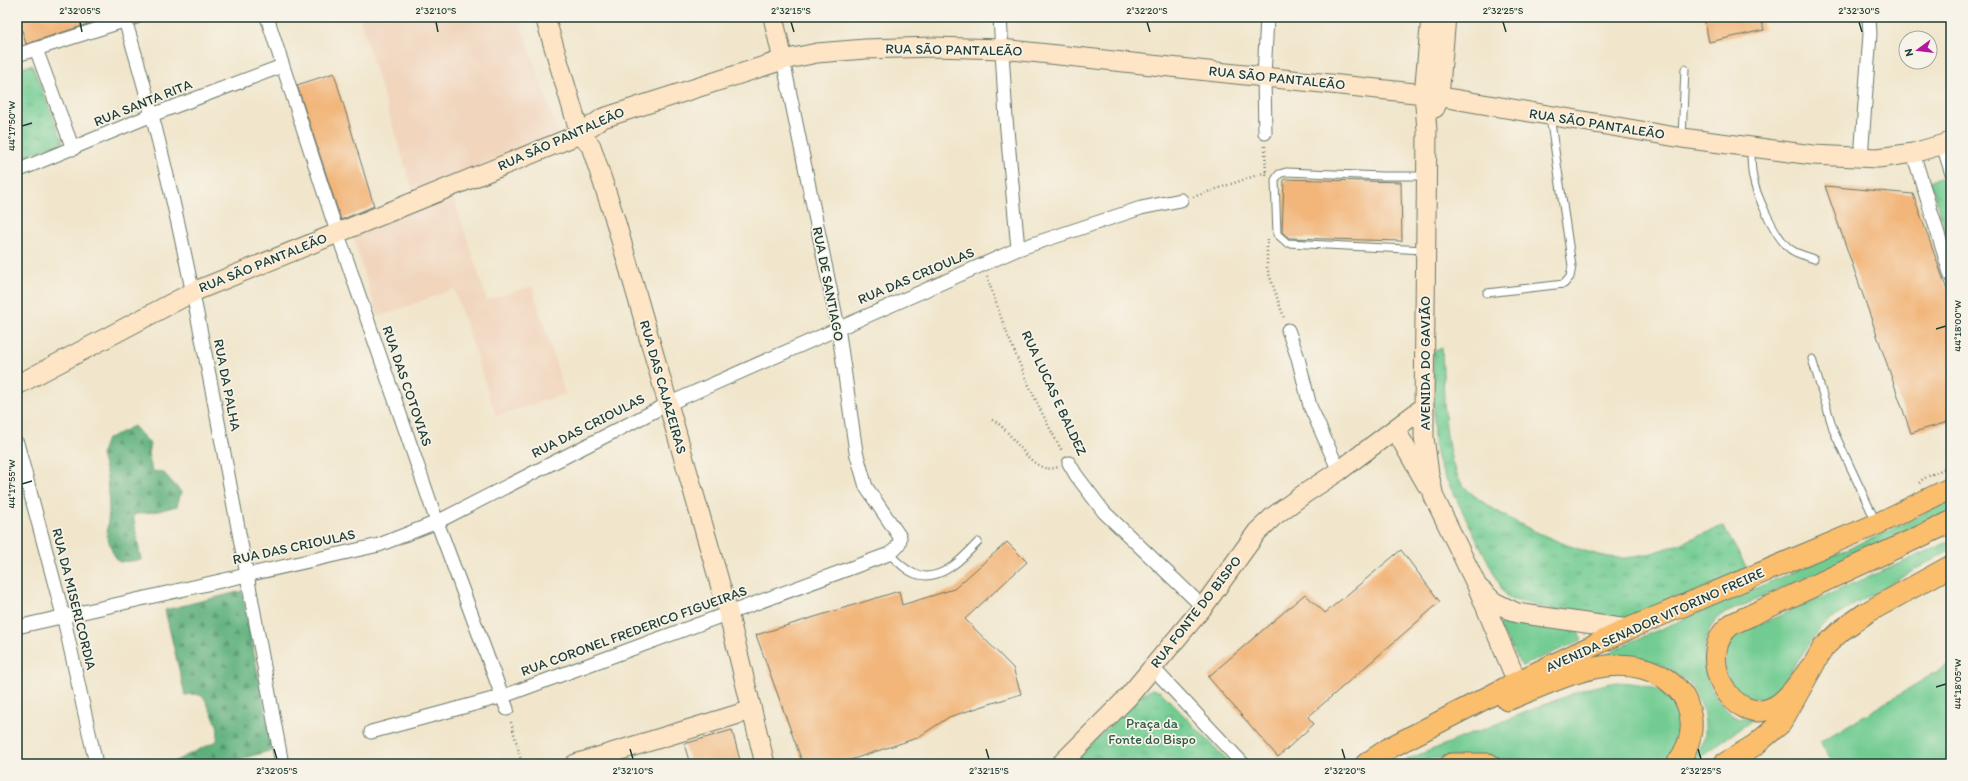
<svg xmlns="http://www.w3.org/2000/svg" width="1968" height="781" font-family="Itim,sans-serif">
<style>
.built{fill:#f1d5bd}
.green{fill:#72cc92;stroke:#488463}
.forest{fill:url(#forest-firs);stroke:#3e7658}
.park{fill:url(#park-tufts);stroke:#488463}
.building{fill:#f2b67a}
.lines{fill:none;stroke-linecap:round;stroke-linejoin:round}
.lane-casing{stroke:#687869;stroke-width:9}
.street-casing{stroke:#687869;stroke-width:15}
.secondary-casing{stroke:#687869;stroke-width:21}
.primary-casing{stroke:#687869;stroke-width:23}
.path{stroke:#687869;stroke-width:2.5;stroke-dasharray:1 3;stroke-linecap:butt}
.lane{stroke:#fff;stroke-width:7}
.street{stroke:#fff;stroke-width:13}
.secondary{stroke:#fde5c5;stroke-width:19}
.primary{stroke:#fabe6d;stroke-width:21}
.ticks{fill:none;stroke:#1f3d34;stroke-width:1.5}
.labels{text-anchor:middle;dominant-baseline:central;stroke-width:3.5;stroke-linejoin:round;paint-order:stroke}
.street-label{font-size:14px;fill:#1f3d34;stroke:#f7f3e8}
.park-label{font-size:14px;fill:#305a47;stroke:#f7f3e8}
.neatline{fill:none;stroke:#1f3d34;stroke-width:1.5}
.ticks-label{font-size:10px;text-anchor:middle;fill:#1f3d34}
</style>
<defs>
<pattern id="forest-firs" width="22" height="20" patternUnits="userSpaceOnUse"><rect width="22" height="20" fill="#5db07c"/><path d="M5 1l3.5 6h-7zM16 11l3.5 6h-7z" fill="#4c9066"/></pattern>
<pattern id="park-tufts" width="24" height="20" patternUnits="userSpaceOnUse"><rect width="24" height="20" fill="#72cc92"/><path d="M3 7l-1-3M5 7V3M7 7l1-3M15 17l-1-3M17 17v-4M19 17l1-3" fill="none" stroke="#5da778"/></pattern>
</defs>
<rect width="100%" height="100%" fill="#f7f3e8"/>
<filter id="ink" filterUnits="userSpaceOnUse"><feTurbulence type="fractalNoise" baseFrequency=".025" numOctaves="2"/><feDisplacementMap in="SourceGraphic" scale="8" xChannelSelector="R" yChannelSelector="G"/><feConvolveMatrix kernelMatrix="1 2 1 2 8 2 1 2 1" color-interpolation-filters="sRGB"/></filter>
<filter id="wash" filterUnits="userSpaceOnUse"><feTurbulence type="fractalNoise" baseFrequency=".012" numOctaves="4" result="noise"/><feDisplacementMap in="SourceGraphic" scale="16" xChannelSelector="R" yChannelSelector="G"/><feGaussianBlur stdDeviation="0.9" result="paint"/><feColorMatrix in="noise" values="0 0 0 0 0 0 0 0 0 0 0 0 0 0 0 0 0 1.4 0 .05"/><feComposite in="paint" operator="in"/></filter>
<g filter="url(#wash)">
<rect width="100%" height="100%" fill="#f1e6cc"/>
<path class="built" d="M17 17 26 46 17 49Z
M359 17H519L558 134 413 192Z
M452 192 487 300 532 286 565 394 496 416 454 289 378 317 351 231Z"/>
<path class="green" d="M1951 500V514L1721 615C1718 618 1713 622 1711 627 1698 654 1704 688 1726 709 1730 713 1736 718 1741 719 1745 719 1750 719 1754 719L1692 762 1705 736V723L1703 709 1690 684 1680 676 1657 663 1597 660 1628 643 1889 531Z
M1951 541V549L1847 609 1821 627 1781 685 1764 699 1744 697 1735 691 1725 671 1726 647 1733 636Z
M1503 618 1578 631 1582 640 1522 666 1499 627Z
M1951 663V764H1834L1820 742Z
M1616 682C1629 683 1644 683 1656 689 1689 706 1689 742 1662 764H1556L1530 760 1449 757 1428 759 1411 764H1396L1584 689Z"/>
<path class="forest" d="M134 426 150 444 148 453 152 471 163 472 181 492 177 506 158 511 133 515 141 560 119 562 113 553 107 536 109 508 107 477 101 455 107 439Z
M242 591 273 750 222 764H169L217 741C218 726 219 728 212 714 204 698 206 692 185 695L165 610Z"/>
<path class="park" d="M32 65 63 142 17 159V69Z
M1947 176 1951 189V250L1930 181Z
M1442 348C1444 383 1443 436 1454 468 1456 474 1460 482 1464 486 1488 514 1589 561 1625 558 1659 555 1692 538 1723 526L1748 570 1624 621 1568 614 1510 599 1503 591 1439 465 1434 445 1433 352Z
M1152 689 1161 692 1231 764H1071L1143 693Z"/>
<g id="blocks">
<path class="building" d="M18 17H103L104 19 26 44Z
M1704 17H1761L1764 30 1709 42Z
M334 73 374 206 341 220 297 85Z
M1284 179 1401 182 1402 241 1289 238 1282 232Z
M1825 186 1913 194 1951 301V421L1911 433Z
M1007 542 1027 562 965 619 1013 668 1021 694 949 717 917 738 838 764H803L756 635 899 591 902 605 954 589Z
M1401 550 1440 602 1308 717 1314 724 1278 757 1208 677 1305 594 1325 613Z
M732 730 741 764H690L684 744Z"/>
</g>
</g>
<g filter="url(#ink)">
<use href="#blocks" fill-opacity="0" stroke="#687869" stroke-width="1"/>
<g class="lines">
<g class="lane-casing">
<path id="lane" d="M1682 138 1685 69
M1751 147C1751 157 1751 168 1753 178 1756 195 1776 238 1789 248 1795 254 1807 256 1814 259
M1425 250 1287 243 1277 234 1275 180 1279 174 1286 172 1382 176H1426
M1487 293 1564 284 1570 277 1572 266 1550 116
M1812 359 1834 432 1876 522
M889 554C897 561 908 573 919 575 942 581 964 557 978 542"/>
</g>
<g class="street-casing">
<path id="street" d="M124 17C162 139 188 265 212 390 236 515 259 639 282 764
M267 17 331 214 437 522 507 709
M1000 17 1006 119 1018 249
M36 49 73 149
M17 55 136 17
M1265 133 1264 77 1267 17
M1943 145 1951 171
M1913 153 1951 276
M1861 158 1870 34 1869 17
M17 171 152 115 282 66
M1288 330 1298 358 1310 406 1339 471
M17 443 63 615 96 764
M1069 463 1076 475 1104 512 1203 607
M17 627 379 545 437 522 668 404 1018 249 1141 208 1181 200
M1153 668 1243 764
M371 732 504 696 889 554C896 549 900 546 900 537L866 487 856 452 838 327 783 60"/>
</g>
<g class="secondary-casing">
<path id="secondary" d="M545 17 580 134 591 146 614 216 728 612 765 764
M773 17 783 60
M1431 17 1424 94 1427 130 1424 407V437L1429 474 1434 497 1477 586 1517 682
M1435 108 1439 97 1446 17
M17 385 193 292 580 134 603 118 783 60 817 53 865 49 934 47 1002 49 1424 94 1682 138 1813 155 1878 158 1913 153 1951 142
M1395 429 1427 485
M1479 588 1494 602 1517 613 1628 629
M575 764 752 710
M1061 764 1128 697 1203 607 1257 532 1274 516 1304 494 1339 471 1424 407"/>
</g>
<g class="primary-casing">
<path id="primary" d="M1811 667C1801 680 1790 698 1776 706 1732 731 1692 653 1732 624L1951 522
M1507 700C1554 682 1614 647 1663 677 1673 684 1683 692 1687 704 1696 725 1690 746 1677 764
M1366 764 1391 747 1517 682 1628 629 1877 524 1951 488
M1451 764H1489
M1724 764 1755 745 1781 723 1823 648 1842 630 1866 613 1951 566"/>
</g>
<path class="path" d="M1265 146 1266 175
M1193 197 1266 172
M1267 239V268L1284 318
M987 276C1006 336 1032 397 1062 451
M992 420C1014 429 1030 478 1058 467
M1919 483 1923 479 1951 465
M511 722 522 764"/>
<use href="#lane" class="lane"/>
<use href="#street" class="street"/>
<use href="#secondary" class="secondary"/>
<use href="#primary" class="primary"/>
</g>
</g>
<path class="ticks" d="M80 22 82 32M436 22 438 32M791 22 794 32M1147 22 1150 32M1503 22 1506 32M1859 22 1862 32M22 126 32 123M1936 329 1946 326M22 484 32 481M1936 687 1946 684M274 749 277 759M630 749 633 759M986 749 989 759M1342 749 1345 759M1698 749 1701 759"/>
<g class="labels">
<g class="street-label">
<text transform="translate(954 50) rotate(1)">RUA SÃO PANTALEÃO</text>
<text transform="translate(1277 78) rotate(6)">RUA SÃO PANTALEÃO</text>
<text transform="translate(143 103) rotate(-22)">RUA SANTA RITA</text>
<text transform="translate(1597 124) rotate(9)">RUA SÃO PANTALEÃO</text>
<text transform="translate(561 139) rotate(-24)">RUA SÃO PANTALEÃO</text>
<text transform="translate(263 263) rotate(-22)">RUA SÃO PANTALEÃO</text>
<text transform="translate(916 276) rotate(-23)">RUA DAS CRIOULAS</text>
<text transform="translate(828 284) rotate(79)">RUA DE SANTIAGO</text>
<text transform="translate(1425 363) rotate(-90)">AVENIDA DO GAVIÃO</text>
<text transform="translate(227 385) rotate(79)">RUA DA PALHA</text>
<text transform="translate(407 386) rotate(71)">RUA DAS COTOVIAS</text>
<text transform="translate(663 387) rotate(74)">RUA DAS CAJAZEIRAS</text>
<text transform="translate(1054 393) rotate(65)">RUA LUCAS E BALDEZ</text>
<text transform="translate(588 426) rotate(-27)">RUA DAS CRIOULAS</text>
<text transform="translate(294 547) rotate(-12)">RUA DAS CRIOULAS</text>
<text transform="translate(74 599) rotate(76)">RUA DA MISERICORDIA</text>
<text transform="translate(1196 612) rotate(-52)">RUA FONTE DO BISPO</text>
<text transform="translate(1655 620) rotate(-24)">AVENIDA SENADOR VITORINO FREIRE</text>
<text transform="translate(634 631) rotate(-20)">RUA CORONEL FREDERICO FIGUEIRAS</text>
</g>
<g class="park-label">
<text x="1152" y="723">Praça da<tspan x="1152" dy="16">Fonte do Bispo</tspan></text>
</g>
</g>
<rect width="1968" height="781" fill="none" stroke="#f7f3e8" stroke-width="44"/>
<g transform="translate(1918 50) rotate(255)"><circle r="19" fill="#f7f3e8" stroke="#a1aaa0"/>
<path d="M0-3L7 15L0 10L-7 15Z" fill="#b5179e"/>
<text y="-6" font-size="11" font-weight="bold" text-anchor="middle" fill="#1f3d34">N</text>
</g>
<rect x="22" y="22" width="1924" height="737" class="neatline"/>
<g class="ticks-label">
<text x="80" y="14">2°32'05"S</text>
<text x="436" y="14">2°32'10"S</text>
<text x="791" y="14">2°32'15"S</text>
<text x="1147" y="14">2°32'20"S</text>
<text x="1503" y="14">2°32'25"S</text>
<text x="1859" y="14">2°32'30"S</text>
<text transform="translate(11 126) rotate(-90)" y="4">44°17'50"W</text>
<text transform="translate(1957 326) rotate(-90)" y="4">44°18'00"W</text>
<text transform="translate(11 484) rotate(-90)" y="4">44°17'55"W</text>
<text transform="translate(1957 684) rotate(-90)" y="4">44°18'05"W</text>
<text x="277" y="774">2°32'05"S</text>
<text x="633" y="774">2°32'10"S</text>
<text x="989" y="774">2°32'15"S</text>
<text x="1345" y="774">2°32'20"S</text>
<text x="1701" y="774">2°32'25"S</text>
</g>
</svg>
